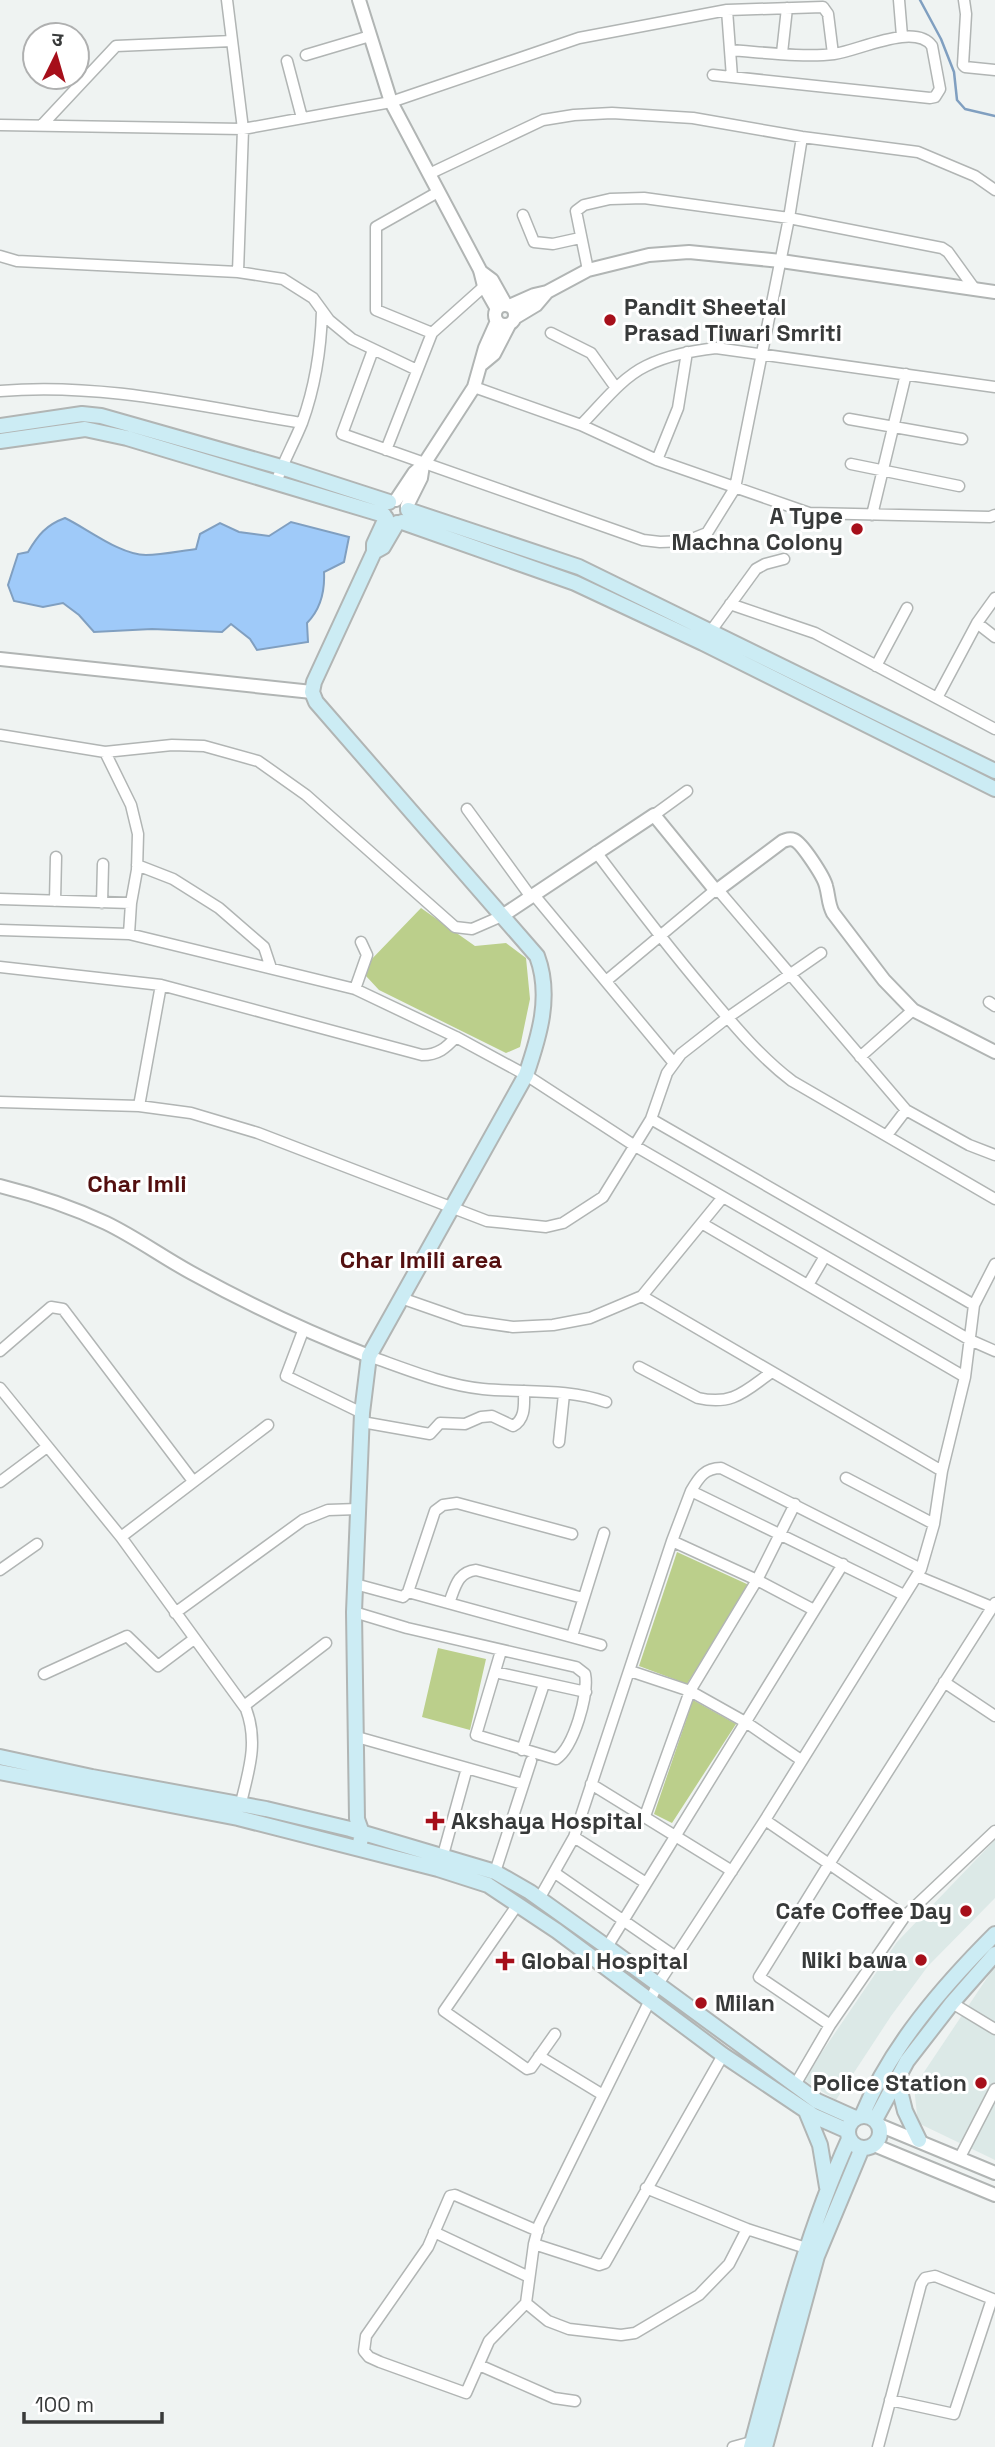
<svg xmlns="http://www.w3.org/2000/svg" width="995" height="2447" font-family="'Space Grotesk','Noto Sans Devanagari',sans-serif">
<style>
.built{fill:#dce9e7}
.green{fill:#bbcf8b}
.water{fill:#9fcaf9;stroke:#809fc0;stroke-width:2}
.lines{fill:none;stroke-linecap:round;stroke-linejoin:round}
.stream{stroke:#809fc0;stroke-width:2.5}
.minor-casing{stroke:#b1b5b4;stroke-width:13}
.tertiary-casing{stroke:#b1b5b4;stroke-width:16}
.secondary-casing{stroke:#b1b5b4;stroke-width:18}
.minor{stroke:#fff;stroke-width:10}
.tertiary{stroke:#fff;stroke-width:12}
.secondary{stroke:#ccecf4;stroke-width:14}
.poi-dot{fill:#a60f1a;stroke:#fff;stroke-width:2.5}
.labels{text-anchor:middle;dominant-baseline:central;stroke-width:6;stroke-linejoin:round;paint-order:stroke}
.poi-label{font-size:23px;font-weight:bold;fill:#383a3a;stroke:#fff;text-anchor:start}
.neighbourhood-label{font-size:24px;font-weight:bold;fill:#530f0f;stroke:#fff}
</style>
<rect width="100%" height="100%" fill="#eff3f2"/>
<path class="built" d="M995 1840V1898L928 1966 891 2016 836 2100 805 2081 820 2055 897 1942Z
M995 1966V2160L918 2123 914 2087Z"/>
<path class="green" d="M421 908 475 946 506 943 526 958 530 999 520 1047 506 1053 379 990 366 976 367 964Z
M677 1552 749 1585 687 1684 639 1666Z
M438 1648 486 1659 470 1730 422 1717Z
M693 1700 736 1724 672 1823 654 1814Z"/>
<path class="water" d="M65 518C88 529 120 555 146 555 162 555 180 551 196 549L200 534 220 523 239 532 269 536 291 522 349 537 344 562 324 572C325 592 321 609 307 623L308 642 257 650 250 639 231 624 222 632 152 629 94 632 79 615 63 603 43 607 14 601 8 585 18 554 28 552C38 535 46 525 65 518Z"/>
<g class="lines">
<path class="stream" d="M920 0 941 39 954 72 957 100 965 109 995 116"/>
<g class="minor-casing">
<path id="minor" d="M227 0 243 129 238 272
M899 0 902 36
M964 0 966 14 963 65 965 67 995 70
M727 10 732 77
M782 53 787 8
M306 55 370 36
M287 61 302 118
M713 75 930 98 935 97 940 89 932 46C915 22 858 51 834 54 805 58 760 52 730 50
M0 125 243 129 391 102 579 38 727 10 823 7 828 14 833 54
M42 125 116 46 232 41
M429 174 543 120 574 115 612 113 693 118 802 137 918 152 975 176 995 190
M523 215 534 242 553 244 580 238
M0 256 17 261 238 272 283 279 313 298 329 320 352 339 417 370
M588 270 576 211 584 205 610 199 644 198 789 218 942 248 948 252 974 288
M432 333 376 310V227L438 192
M551 333 591 353 616 388
M373 350 342 434 643 540 660 542 687 541 707 533 735 488 789 218 802 137
M474 387 581 425 657 460 809 513 990 517 995 515
M0 391C101 382 203 407 302 423
M849 419 962 439
M581 425C601 405 621 378 646 366 668 355 692 351 716 348L995 387
M386 450 432 333 489 282
M657 460 678 408 687 352
M851 464 959 486
M276 483C283 462 294 443 302 423 315 387 321 349 322 311
M872 515 906 374
M730 604 815 633 995 729
M977 623 995 637
M708 635 756 569 765 564 784 559
M876 666 907 608
M937 698 977 623 995 598
M0 735 105 752 172 745 204 746 258 761 306 795 455 927 472 929 502 916
M105 752 131 805 138 834 137 870 131 903 129 934
M467 809 531 897
M654 815 687 791
M596 852C632 900 668 947 706 992 733 1024 759 1056 792 1081L995 1199
M137 865 173 879 219 908 264 947 271 968
M719 891 906 1110 969 1145 995 1155
M534 895 673 1062
M0 899 131 903
M55 901 56 857
M102 903 103 864
M0 930 129 934 355 989 456 1037 526 1075 635 1146 970 1340 995 1351
M0 967 161 985 422 1055C438 1055 446 1048 456 1037
M606 981 714 891
M355 989 367 955 361 942
M989 1002 995 1006
M860 1057 913 1010
M0 1102 139 1106 191 1113 258 1133 487 1221 546 1227 563 1223 603 1197 651 1119 667 1073 681 1054 727 1018 821 953
M139 1106 161 985
M651 1119 974 1305
M887 1135 906 1110
M703 1224 965 1377
M808 1285 825 1256
M642 1296 942 1471
M401 1298 464 1320 513 1327 553 1325 590 1318 642 1296 723 1197
M303 1331 286 1376 362 1413
M0 1351 51 1307 63 1309 193 1481
M369 1356C406 1369 444 1385 483 1389 524 1393 567 1388 606 1402
M639 1367 698 1398C733 1406 745 1391 772 1372
M0 1388 121 1537 246 1709C259 1744 248 1772 240 1807
M362 1422 430 1434 440 1423 465 1424 481 1417 492 1416 513 1426C526 1419 524 1404 524 1391
M559 1442 564 1394
M846 1478 934 1524
M0 1482 47 1447
M691 1491C699 1477 705 1468 721 1468L921 1569
M121 1537 268 1425
M672 1541 757 1580 814 1610
M0 1570 37 1544
M917 1576 992 1607
M355 1584 403 1597 408 1592 435 1511 443 1505 457 1503 572 1534
M408 1592 601 1645
M449 1603C455 1588 457 1572 476 1570L583 1598
M354 1612 407 1628 576 1667 585 1674C589 1694 574 1747 556 1759L476 1735 501 1651
M175 1613 303 1520 328 1510 358 1509
M572 1636 604 1533
M630 1671 690 1691 747 1723 801 1760
M495 1672 586 1692
M44 1674 127 1636 158 1666 194 1639
M944 1682 995 1716
M244 1706 326 1643
M357 1737 523 1784
M522 1750 544 1684
M591 1784 732 1871
M645 1816 690 1691 757 1580 795 1504
M765 1820 905 1916
M574 1837 646 1883
M443 1855 467 1768
M495 1872 531 1761
M555 1873 676 1957
M539 1899 574 1837 672 1541 691 1491 904 1595
M518 1904 444 2011 527 2069 531 2068 555 2034
M607 1947 843 1564
M952 2003 995 2029
M830 2025 759 1977 829 1864 995 1603
M539 2056 603 2095
M795 2085 830 2025 905 1916 995 1831
M960 2157 995 2089
M646 2188 747 2229 806 2248
M538 2231 455 2195 450 2196 428 2247 366 2336 364 2351 369 2357 380 2362 466 2393 489 2341 526 2303 534 2244 539 2225 658 1984 765 1820 921 1569 934 1524 942 1471 965 1377 974 1305 995 1264
M434 2232 529 2277
M534 2244 599 2265 605 2263 723 2055
M526 2303 548 2321 569 2329 621 2335 635 2333 699 2295 729 2264 747 2229
M479 2365 554 2398 575 2401
M890 2400 954 2414 992 2299
M733 2447 755 2441
M878 2447 921 2284 925 2278 935 2276 995 2300"/>
</g>
<g class="tertiary-casing">
<path id="tertiary" d="M359 0 391 102 480 270 484 286 497 309
M480 271 492 280 506 305
M495 315a10 10 0 1 1 20 0a10 10 0 1 1-20 0Z
M509 306 534 295 547 292 588 270 649 255 689 252 781 261 995 292
M516 317 536 305 547 292
M482 364 494 354 509 325
M396 500 414 473 424 464 474 387 485 348 497 321
M407 506 421 478 423 465
M0 659 312 692
M502 916 654 815 716 891 783 841C787 840 789 838 794 840 802 843 824 877 826 886 829 896 828 904 833 913L884 980 913 1010 995 1052
M0 1186C36 1195 72 1207 106 1223 135 1237 161 1256 190 1272 248 1304 307 1332 369 1356
M879 2125 995 2173
M874 2145 995 2195"/>
</g>
<g class="secondary-casing">
<path id="secondary" d="M0 426 82 414 101 416 281 467 389 502
M0 441 85 429 127 438 384 515
M408 510 579 567 995 771
M402 522 575 583 703 643 995 789
M374 552 383 547 397 523
M0 1757 92 1777 266 1809 350 1829 495 1872 530 1892 607 1947 817 2101 855 2118
M0 1772 238 1818 438 1869 488 1885 557 1931 723 2055 814 2116 848 2131
M359 1848 362 1833 357 1819 354 1612 362 1413 369 1356 526 1075C539 1037 552 996 537 956L316 702 312 692 314 682 374 552V544L386 518
M897 2079 905 2111 919 2140
M806 2111 820 2145 827 2187
M848 2132a16 16 0 1 1 32 0a16 16 0 1 1-32 0Z
M862 2116C890 2047 943 1986 995 1934
M875 2120 907 2061 952 2003 995 1954
M751 2447C779 2343 804 2238 849 2139
M765 2447 817 2256 862 2148"/>
</g>
<use href="#minor" class="minor"/>
<use href="#tertiary" class="tertiary"/>
<use href="#secondary" class="secondary"/>
</g>
<g class="poi-dot">
<circle cx="610" cy="320" r="7"/>
<circle cx="857" cy="529" r="7"/>
<path d="M431.5 1810.5h7v7h7v7h-7v7h-7v-7h-7v-7h7z"/>
<circle cx="966" cy="1911" r="7"/>
<circle cx="921" cy="1960" r="7"/>
<path d="M501.5 1950.5h7v7h7v7h-7v7h-7v-7h-7v-7h7z"/>
<circle cx="701" cy="2003" r="7"/>
<circle cx="981" cy="2083" r="7"/>
</g>
<g class="labels">
<g class="poi-label">
<text x="624" y="307">Pandit Sheetal<tspan x="624" dy="26">Prasad Tiwari Smriti</tspan></text>
<text x="843" y="516" text-anchor="end">A Type<tspan x="843" dy="26">Machna Colony</tspan></text>
<text x="451" y="1821">Akshaya Hospital</text>
<text x="952" y="1911" text-anchor="end">Cafe Coffee Day</text>
<text x="907" y="1960" text-anchor="end">Niki bawa</text>
<text x="521" y="1961">Global Hospital</text>
<text x="715" y="2003">Milan</text>
<text x="967" y="2083" text-anchor="end">Police Station</text>
</g>
<g class="neighbourhood-label">
<text x="137" y="1183">Char Imli</text>
<text x="421" y="1259">Char Imili area</text>
</g>
</g>
<g transform="translate(56 56) rotate(5)"><circle r="33" fill="#ffffff" stroke="#afb0b0" stroke-width="2"/>
<path d="M0-5L12 26L0 18L-12 26Z" fill="#a60f1a"/>
<text y="-10" font-size="19" font-weight="bold" text-anchor="middle" fill="#383a3a">उ</text>
</g>
<path d="M24 2412v10h138v-10" fill="none" stroke="#383a3a" stroke-width="3.5"/>
<text x="35" y="2412" font-size="21" fill="#383a3a" stroke="#ffffff" stroke-width="5" paint-order="stroke">100 m</text>
</svg>
